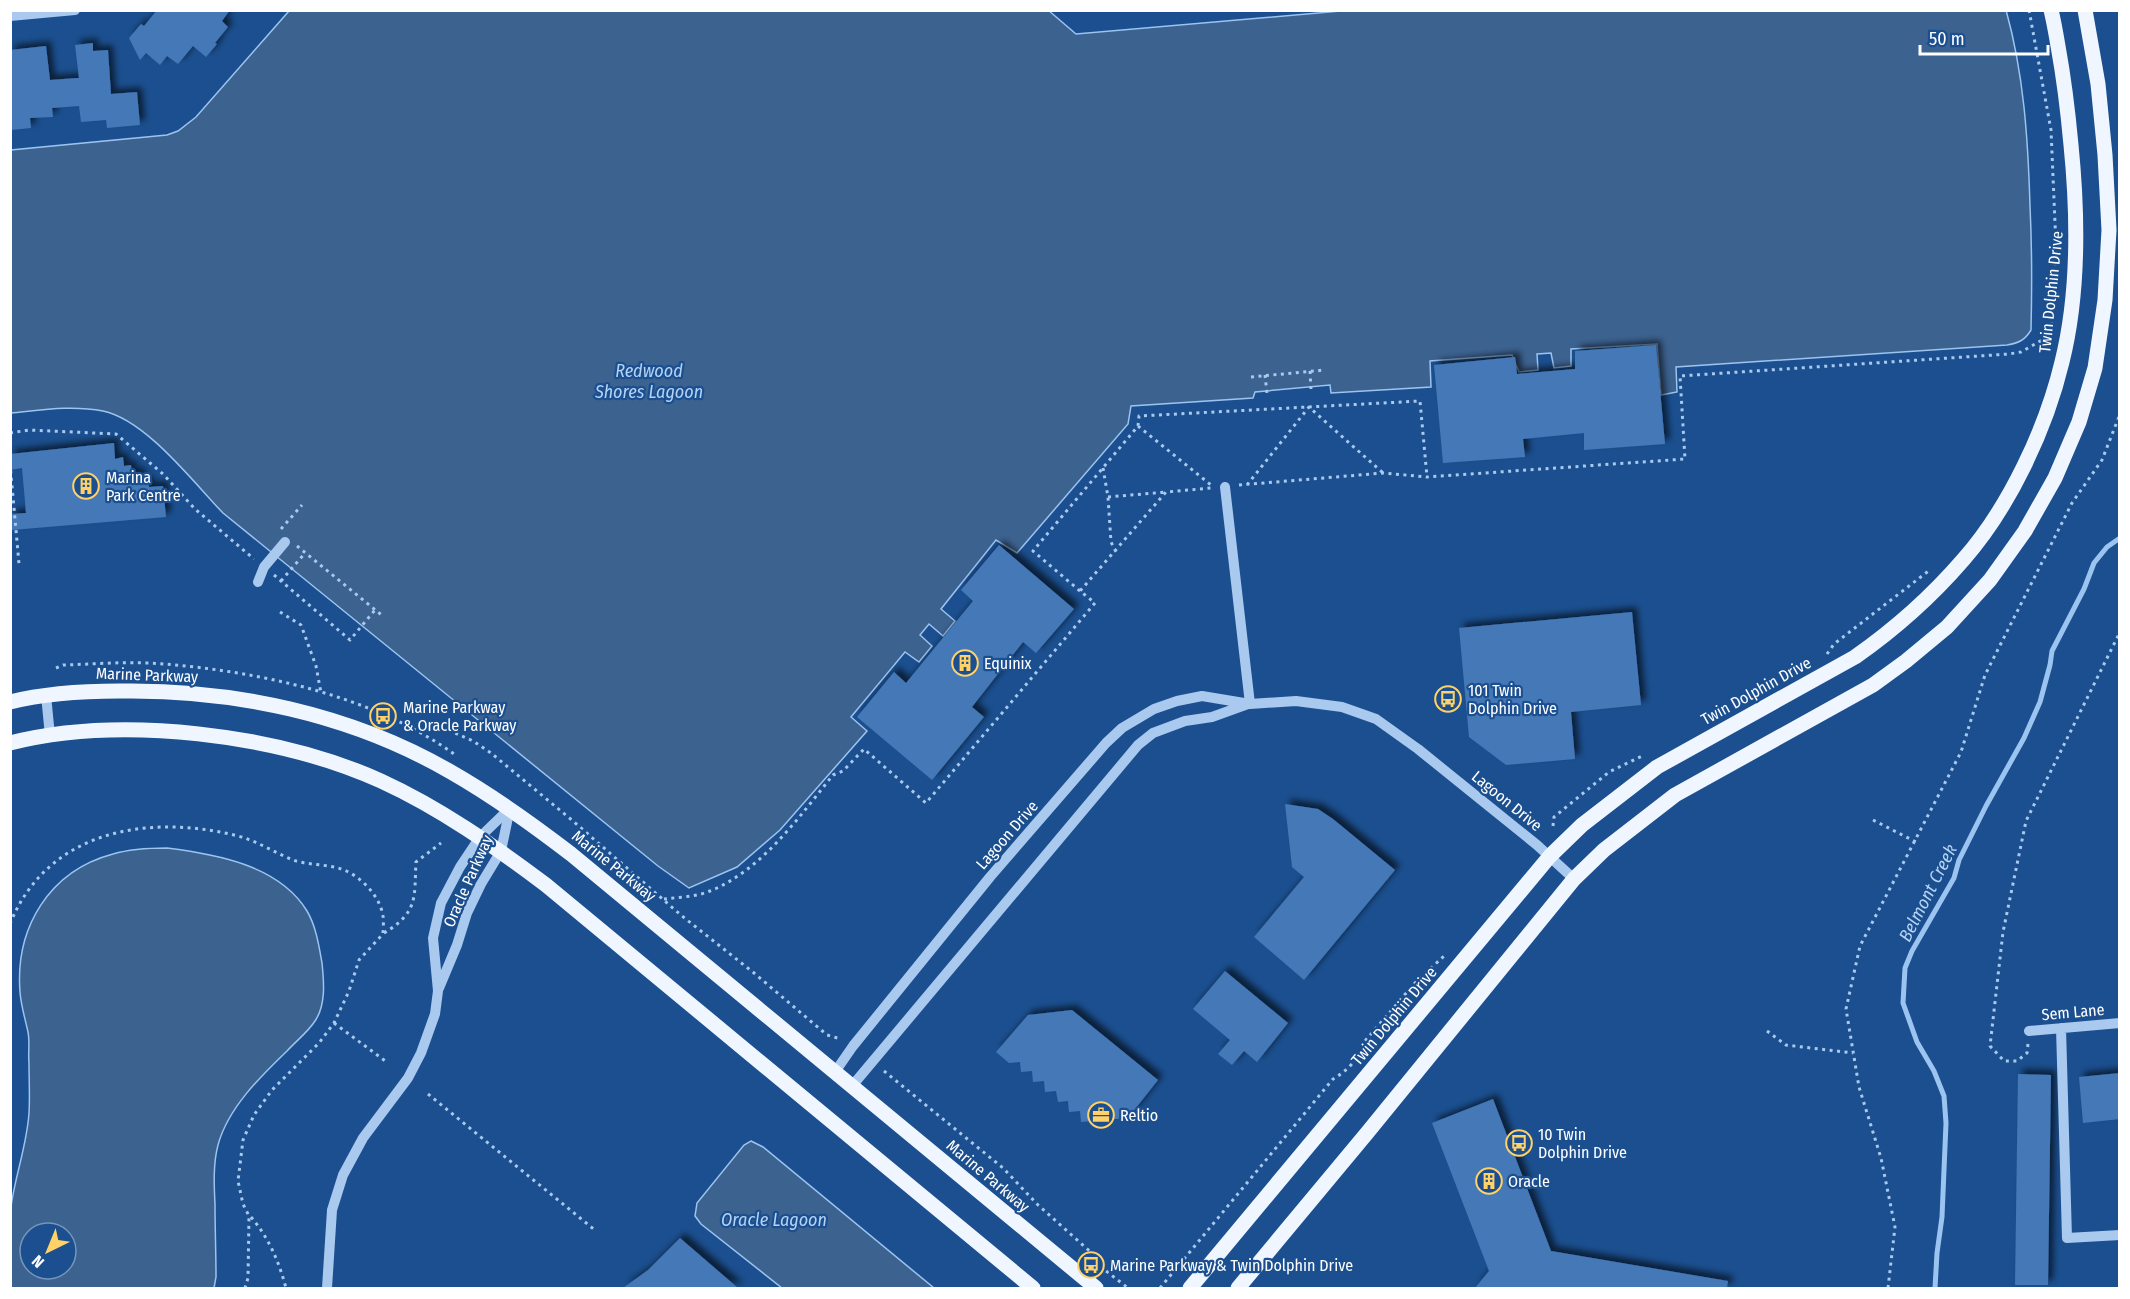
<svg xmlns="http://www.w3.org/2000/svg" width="2130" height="1299" font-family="'Fira Sans Condensed',sans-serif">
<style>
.water{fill:#3c6290;stroke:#9cc4f0;stroke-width:1.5;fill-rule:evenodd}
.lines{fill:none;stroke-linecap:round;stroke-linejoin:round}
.stream{stroke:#9cc4f0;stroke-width:5}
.building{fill:#4478b7;filter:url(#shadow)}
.path{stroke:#a9c9ee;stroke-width:3;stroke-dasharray:3 4.5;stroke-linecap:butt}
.minor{stroke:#a9c9ee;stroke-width:10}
.major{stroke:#f0f6ff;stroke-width:15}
.labels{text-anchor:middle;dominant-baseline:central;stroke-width:4.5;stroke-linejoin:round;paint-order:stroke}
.street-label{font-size:16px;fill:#fff;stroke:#1b4f8f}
.poi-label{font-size:16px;fill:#fff;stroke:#1b4f8f;text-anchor:start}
.water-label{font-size:18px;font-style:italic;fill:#b5d3f5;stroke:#1b4f8f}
</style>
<defs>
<filter id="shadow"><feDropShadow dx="5" dy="-5" stdDeviation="3" flood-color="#0009"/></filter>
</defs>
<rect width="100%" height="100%" fill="#1b4f8f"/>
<path class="water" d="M1048 10 1076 34 1352 10H2006C2024 75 2028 139 2030 206 2032 247 2032 288 2031 330 2025 340 2019 343 2007 345L1676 367 1677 392 1661 395 1657 344 1571 349V366L1554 368 1551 353 1537 354 1538 370 1519 372 1512 355 1430 361 1431 387 1331 393 1330 385 1255 392 1253 398 1131 406 1128 424 1017 553 996 540 941 609 955 621 943 636 929 624 920 635 932 646 919 662 905 652 851 717 867 731 780 830 737 867 689 888 658 866 223 513C193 482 146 420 103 411 72 405 42 410 11 413V150L167 135 178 131 196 117 289 11Z
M167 848C215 854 279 865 307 911 316 926 319 946 322 963 324 982 326 1005 315 1021 308 1032 296 1041 287 1051 260 1077 228 1108 218 1145 213 1164 214 1185 215 1204 215 1228 216 1253 216 1277L214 1288H11C10 1262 7 1233 11 1207 15 1176 27 1145 29 1113 30 1097 29 1080 29 1063 28 1053 30 1042 28 1032 25 1018 21 1006 20 992 15 928 49 871 113 854 130 849 148 848 167 848ZM30 1233H66V1269H30Z
M751 1141 763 1147 934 1288H782L701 1224 695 1216 697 1203 744 1145Z"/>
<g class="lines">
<path class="stream" d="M1935 1288 1937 1253 1942 1217 1946 1123 1944 1096 1934 1071 1917 1042 1903 1003 1905 968 1912 951 1954 878 1959 860 1986 806 2024 738 2040 702 2050 665 2052 651 2084 589 2094 563 2107 547 2120 538"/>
</g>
<path class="building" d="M157 10H230L222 21 228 27 215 43 217 44 206 57 193 46 178 64 167 56 160 65 146 53 140 60 129 38 141 24 144 26Z
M93 43V51L108 50 111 94 137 92 140 125 107 128 106 120 81 122 79 106 52 108 53 117 30 118 31 128 11 130 10 50 46 46 50 80 77 78H79L75 45Z
M1656 345 1665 444 1584 450V433L1523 439 1525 457 1443 463 1434 365 1515 357 1517 374 1575 369V351Z
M114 443 115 459 123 457 124 466 131 465 132 473 140 472 141 481 148 480 149 487 163 486 166 517 12 530 11 514 26 513 22 468 10 470V454Z
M999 545 1074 609 1036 653 1023 642 972 707 984 717 932 780 857 717 894 672 906 683 973 601 961 590Z
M1632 612 1641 705 1571 712 1575 759 1506 765 1469 737 1459 628Z
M1285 804 1318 809 1333 819 1395 870 1304 980 1254 937 1304 877 1292 867Z
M1225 971 1288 1023 1257 1062 1244 1051 1232 1065 1218 1054 1230 1040 1193 1009Z
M1072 1010 1158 1080 1128 1118 1081 1122 1080 1111 1069 1112 1068 1101 1058 1102 1056 1091 1045 1092 1044 1081 1033 1082 1032 1071 1021 1072 1020 1062 1009 1063 996 1052 1028 1015Z
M2120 1073V1119L2083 1123 2079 1077Z
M2018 1074 2051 1075 2048 1285H2015Z
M1493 1099 1551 1251 1728 1281 1727 1288H1475L1489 1271 1432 1123Z
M680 1238 738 1288H623L648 1270Z"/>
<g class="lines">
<path class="path" d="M2029 10 2051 130 2056 246V286L2052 323
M1310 371 1311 390
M1265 375 1267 394
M1251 377 1325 370
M1138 426 1211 485
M10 433 29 430 116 434 163 474 195 509 254 559
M10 463 19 564
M1103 468 1108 497 1111 542 1116 552
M1239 485 1383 473 1427 477 1685 459 1680 376 2009 354 2021 352 2051 335
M1247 485 1309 407 1383 473
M1108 497 1166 492
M281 529 302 505
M297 546 384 617
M274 575 350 640 375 610
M281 581 305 553
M1080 591 1033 551 1138 426 1139 416 1420 401 1427 477
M280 612 301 625 316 666 321 693
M1827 654 1834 644 1931 569
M56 668 63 665C96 664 131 661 164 664 262 672 373 696 454 754
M419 731 444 728 473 741 491 753 573 821 682 916 754 973 827 1035 841 1039
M1873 820 1916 842
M1553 826 1554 817 1609 772 1644 755
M664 899C679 897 696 897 710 891 762 870 799 817 833 775L843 771 864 749 926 803 1095 603 1080 591 1166 492 1211 488
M10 924C47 831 146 814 234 835 256 840 273 852 293 860 307 865 323 864 338 868 358 873 380 895 383 916 384 921 383 928 383 934L359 960 349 991 334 1023 319 1043 272 1090 254 1115 243 1140 238 1181 243 1204 249 1216 248 1278 245 1288
M384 933C419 912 414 897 416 862L441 843
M334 1023 388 1063
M1767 1031 1786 1045 1853 1053
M2028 1044 2027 1053 2017 1061H2004L1990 1046 2003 932 2026 821 2120 632
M884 1071 1003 1168 1038 1205 1095 1256 1101 1267 1128 1288
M428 1094 596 1231
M251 1217C269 1238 279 1262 286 1288
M1160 1288 1333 1079C1346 1072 1362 1056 1365 1041L1414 984 1444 956
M1888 1288 1895 1227 1881 1158 1859 1087 1846 1009 1860 946 1961 752 1985 675 2072 503 2102 460 2120 414"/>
<path class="minor" d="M10 16 75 10
M1225 487 1250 704
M258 582 264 567 285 542
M46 695 50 736
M439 988 457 945 467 913 481 884 501 851 510 808
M2061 1028 2067 1238 2120 1235
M2029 1031 2120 1023
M835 1072 853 1046 990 877 1106 743 1122 728 1154 709 1177 701 1202 696 1250 704 1296 701 1342 707 1376 719 1418 749 1537 845 1574 879
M852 1086 1138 745 1153 733 1185 721 1212 717 1248 704
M327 1288 332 1210 343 1175 363 1138 408 1078 421 1053 435 1014 438 991 433 938 441 903 460 867 480 837 510 808"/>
<path class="major" d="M10 702C46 693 83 691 119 691 233 689 351 714 451 772 493 796 532 824 571 854L1096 1288
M10 743C121 715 277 734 381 781 440 808 494 846 546 885L1033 1288
M1190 1288 1550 856 1582 825 1657 767 1855 657C1895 629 1931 597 1963 560 2009 508 2046 429 2062 362 2079 294 2078 215 2071 145 2068 112 2064 79 2058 46 2056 34 2054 22 2051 10
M1238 1288 1367 1133 1574 879 1604 850 1675 795 1873 685 1906 661 1947 627 1990 580 2025 531 2055 478 2079 422 2095 368 2105 300 2109 230 2105 155 2098 84 2085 10"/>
</g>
<defs>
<g id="building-ring" transform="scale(1.35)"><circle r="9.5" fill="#1b4f8f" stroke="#ffd166" stroke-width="1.5"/><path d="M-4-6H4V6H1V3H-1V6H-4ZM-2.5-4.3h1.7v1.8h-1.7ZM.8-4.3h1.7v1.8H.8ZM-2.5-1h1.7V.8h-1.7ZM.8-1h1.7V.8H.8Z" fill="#ffd166"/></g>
<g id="bus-ring" transform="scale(1.35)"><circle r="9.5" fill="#1b4f8f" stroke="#ffd166" stroke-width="1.5"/><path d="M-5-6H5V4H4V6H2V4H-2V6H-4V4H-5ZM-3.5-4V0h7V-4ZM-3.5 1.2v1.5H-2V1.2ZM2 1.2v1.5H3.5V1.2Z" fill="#ffd166"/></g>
<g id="office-ring" transform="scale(1.35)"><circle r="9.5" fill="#1b4f8f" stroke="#ffd166" stroke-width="1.5"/><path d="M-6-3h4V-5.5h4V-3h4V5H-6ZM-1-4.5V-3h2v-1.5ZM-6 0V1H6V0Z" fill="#ffd166"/></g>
</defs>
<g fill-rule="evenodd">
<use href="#building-ring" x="86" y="486"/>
<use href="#building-ring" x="965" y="663"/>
<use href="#bus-ring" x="1448" y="699"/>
<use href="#bus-ring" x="383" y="716"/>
<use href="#office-ring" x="1101" y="1115"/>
<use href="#bus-ring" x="1519" y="1143"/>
<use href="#building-ring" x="1489" y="1181"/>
<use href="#bus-ring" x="1091" y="1265"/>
</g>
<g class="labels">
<g class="street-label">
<text transform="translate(2051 292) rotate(-84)">Twin Dolphin Drive</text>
<text transform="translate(147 675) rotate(2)">Marine Parkway</text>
<text transform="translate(1756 691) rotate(-29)">Twin Dolphin Drive</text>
<text transform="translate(1507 801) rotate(39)">Lagoon Drive</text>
<text transform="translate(1007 835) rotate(-49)">Lagoon Drive</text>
<text transform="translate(614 866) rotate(39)">Marine Parkway</text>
<text transform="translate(468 881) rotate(-66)">Oracle Parkway</text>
<text transform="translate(2073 1012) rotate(-5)">Sem Lane</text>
<text transform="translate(1394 1016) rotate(-50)">Twin Dolphin Drive</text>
<text transform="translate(988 1176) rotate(40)">Marine Parkway</text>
</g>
<g class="poi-label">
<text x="106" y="477">Marina<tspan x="106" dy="18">Park Centre</tspan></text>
<text x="984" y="663">Equinix</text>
<text x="1468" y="690">101 Twin<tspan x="1468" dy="18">Dolphin Drive</tspan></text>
<text x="403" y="707">Marine Parkway<tspan x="403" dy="18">&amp; Oracle Parkway</tspan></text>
<text x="1120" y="1115">Reltio</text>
<text x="1538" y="1134">10 Twin<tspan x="1538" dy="18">Dolphin Drive</tspan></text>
<text x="1508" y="1181">Oracle</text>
<text x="1110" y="1265">Marine Parkway &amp; Twin Dolphin Drive</text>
</g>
<g class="water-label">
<text x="649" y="371">Redwood<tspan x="649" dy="21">Shores Lagoon</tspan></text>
<text transform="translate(1928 893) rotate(-63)">Belmont Creek</text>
<text x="774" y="1220">Oracle Lagoon</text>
</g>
</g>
<rect width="2130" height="1299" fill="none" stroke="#ffffff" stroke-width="24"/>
<g transform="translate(48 1251) rotate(223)"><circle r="28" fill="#1b4f8f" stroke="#7695bc" stroke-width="1.5"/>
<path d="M0-4.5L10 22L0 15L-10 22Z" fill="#ffd166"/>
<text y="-9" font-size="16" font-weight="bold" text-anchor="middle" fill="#ffffff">N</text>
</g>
<path d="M1920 45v9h128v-9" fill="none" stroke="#ffffff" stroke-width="3"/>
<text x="1929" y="45" font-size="18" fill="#ffffff" stroke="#1b4f8f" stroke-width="4.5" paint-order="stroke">50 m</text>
</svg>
